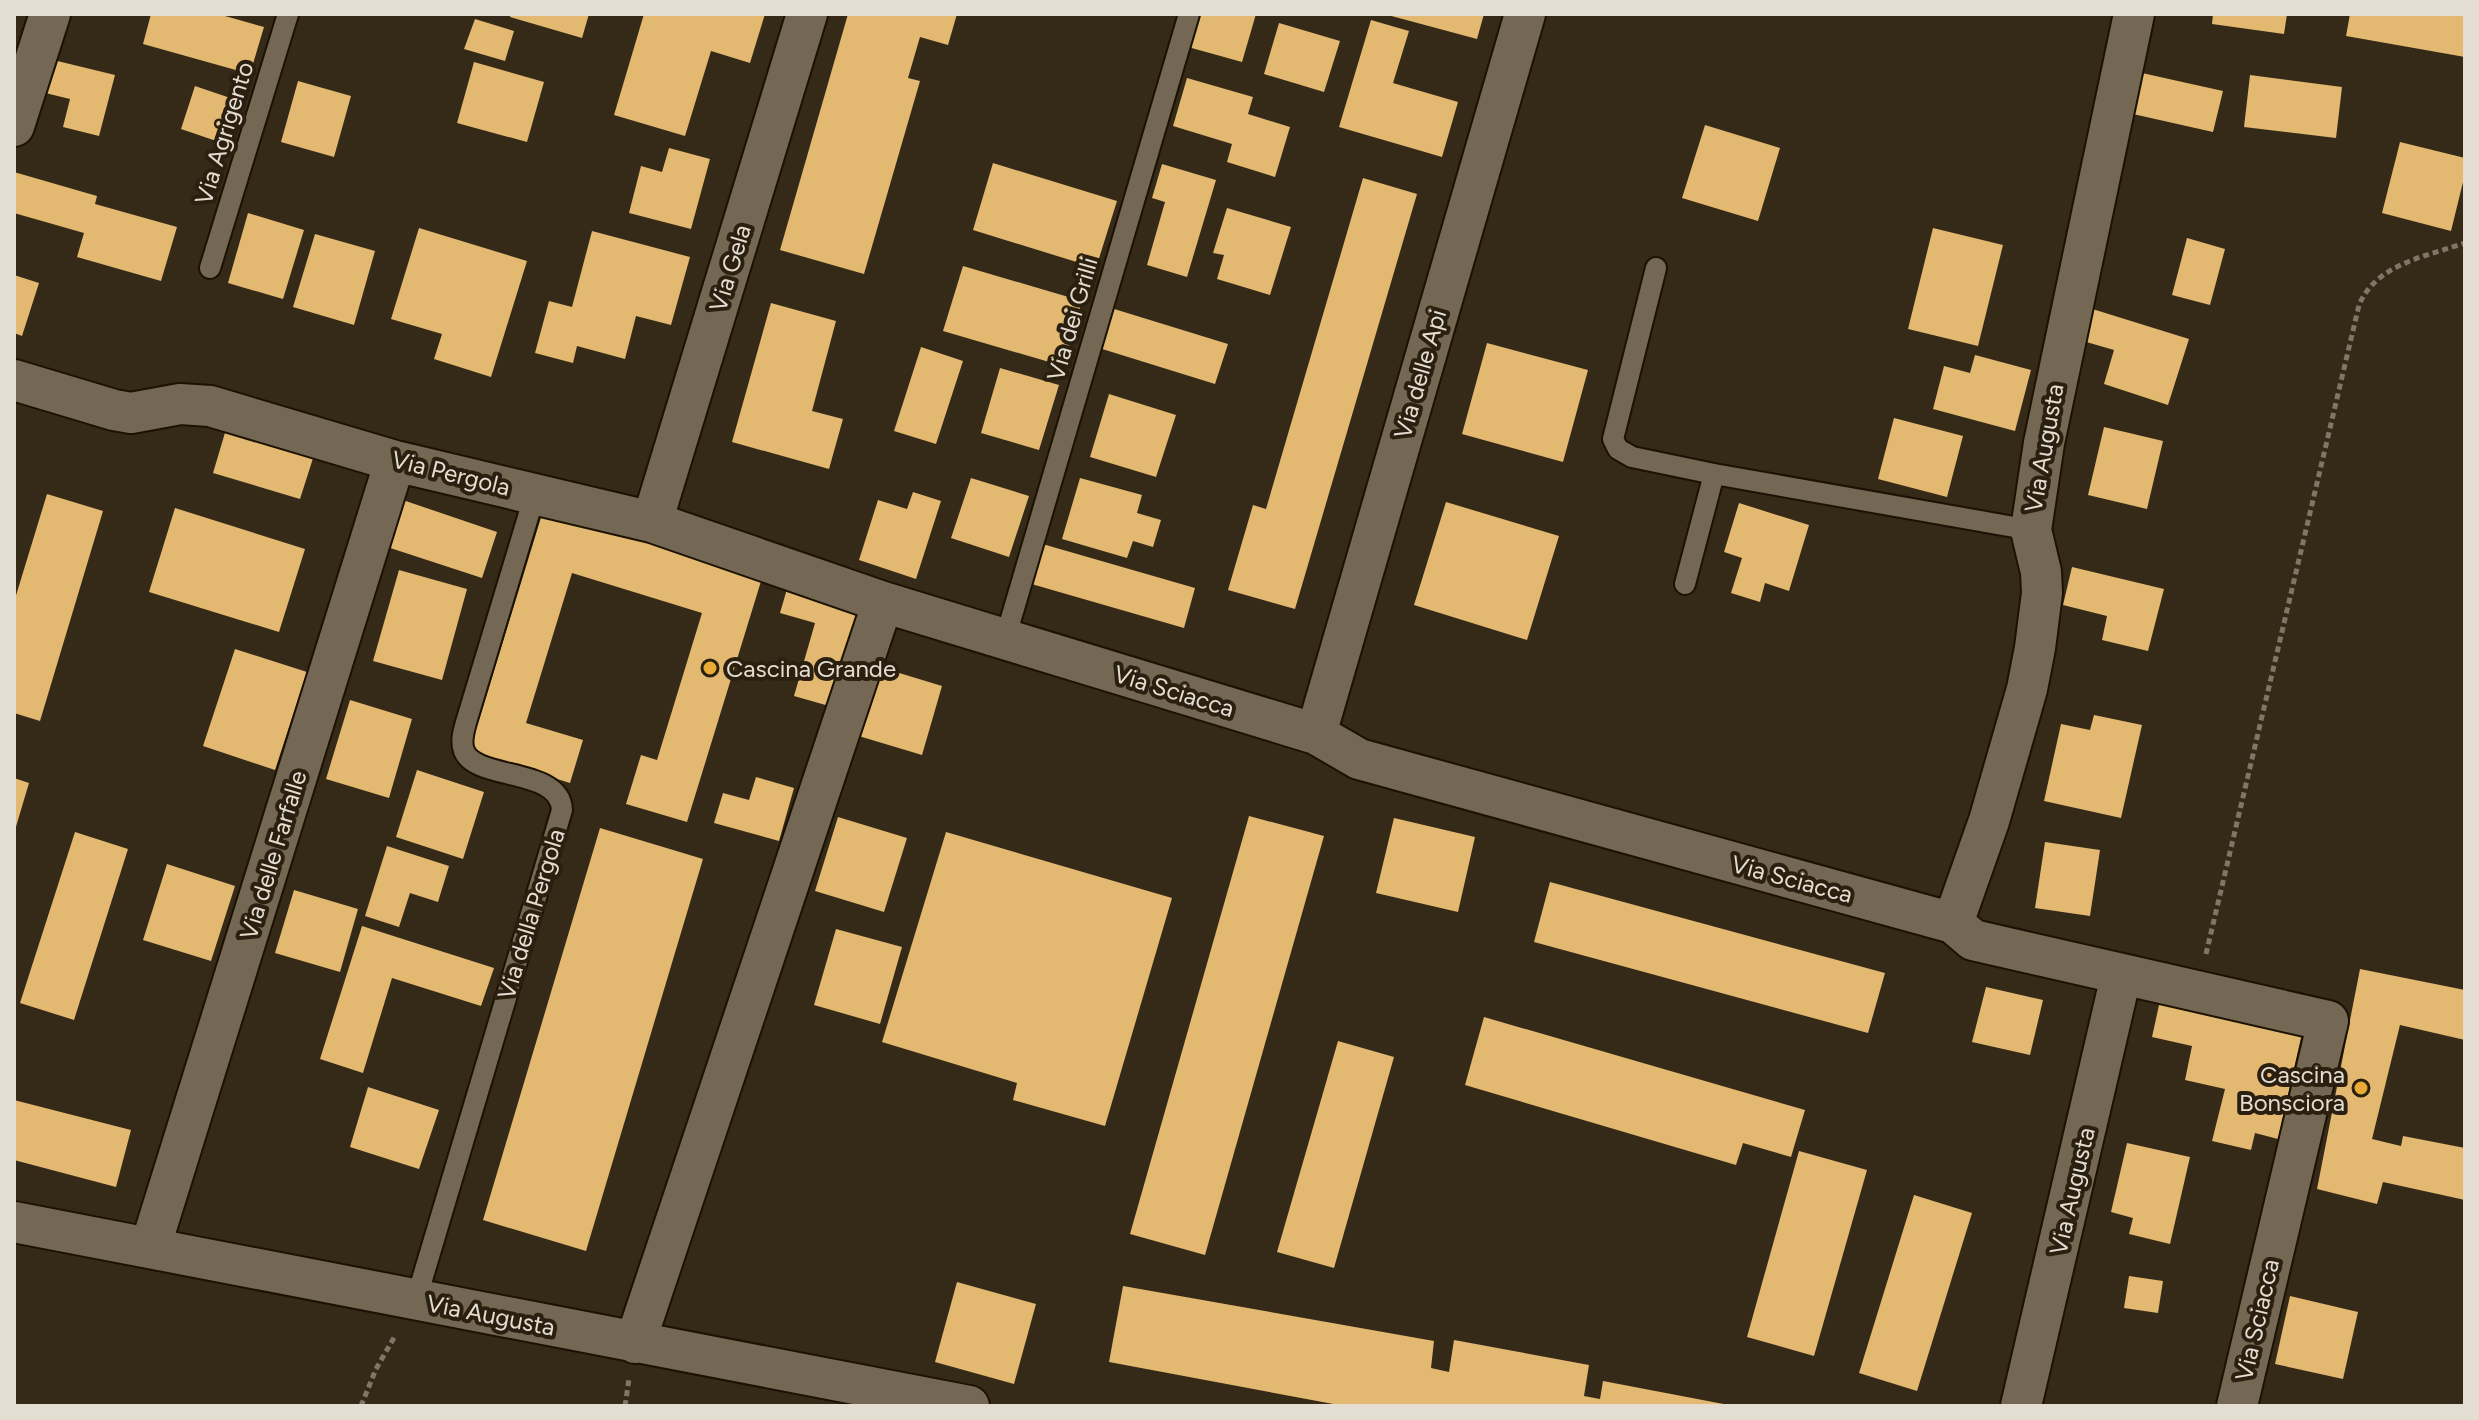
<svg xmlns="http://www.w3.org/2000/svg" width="2479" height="1420" font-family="Figtree,sans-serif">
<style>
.building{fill:#e3b870}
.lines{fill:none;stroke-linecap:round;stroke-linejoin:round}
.service-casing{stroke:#1c1203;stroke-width:24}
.minor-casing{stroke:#1c1203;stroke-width:44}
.path{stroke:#807667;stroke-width:5;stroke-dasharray:6 4;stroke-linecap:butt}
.service{stroke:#746854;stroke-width:20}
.minor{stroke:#746854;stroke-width:40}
.poi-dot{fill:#e8ab37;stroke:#2b200f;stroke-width:3}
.labels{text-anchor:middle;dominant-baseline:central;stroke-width:8;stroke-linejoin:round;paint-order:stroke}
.street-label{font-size:24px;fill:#e4ddd2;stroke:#2b200f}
.poi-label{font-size:24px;fill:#e4ddd2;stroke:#2b200f;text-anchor:start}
</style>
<rect width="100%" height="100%" fill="#352a18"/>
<path class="building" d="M151 14H218L264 27 250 74 143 44Z
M511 14H589L582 38 510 17Z
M644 14H765L750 63 711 51 685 136 614 115Z
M848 14H957L948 45 920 37 908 78 920 81 864 274 780 250Z
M1197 14H1256L1242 62 1188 47Z
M1384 14H1484L1477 39Z
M2213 14H2287L2284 34 2212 24Z
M2350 14H2465V57L2346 36Z
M475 19 514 31 505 61 464 49Z
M1371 20 1409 31 1393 83 1458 102 1442 157 1339 127Z
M1279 23 1340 41 1324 92 1264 74Z
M41 57 115 75 99 136 63 127 70 99 33 90Z
M474 62 544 82 527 142 457 123Z
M2133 71 2223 91 2213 132 2124 112Z
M2250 75 2342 87 2336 138 2244 127Z
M1187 78 1253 97 1248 114 1290 127 1275 177 1227 162 1232 144 1173 126Z
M298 81 351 96 334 157 281 142Z
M195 86 245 103 231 146 181 129Z
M1705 125 1780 148 1758 221 1682 198Z
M2400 142 2465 158V174L2451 231 2382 213Z
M669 148 710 159 691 229 629 213 641 166 662 172Z
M993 163 1117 201 1096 268 973 230Z
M1162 164 1216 180 1187 277 1147 265 1165 202 1152 198Z
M14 172 97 196 95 204 177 227 161 281 77 257 84 233 14 213Z
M1363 178 1417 194 1295 609 1228 590 1253 505 1266 509Z
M1227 208 1291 227 1270 295 1217 279 1224 255 1213 253Z
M248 213 304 230 283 299 228 283Z
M419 228 527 261 491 377 434 359 442 334 391 319Z
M1933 228 2003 245 1978 346 1908 329Z
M592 231 690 257 671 325 636 316 625 359 577 346 573 363 535 353 549 301 572 307Z
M315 234 375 251 354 325 293 307Z
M2187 238 2225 249 2210 305 2172 295Z
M963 266 1082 301 1063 366 943 331Z
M14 275 39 283 22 336 14 333Z
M771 303 836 321 812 411 843 419 829 469 732 442Z
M2086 307 2189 339 2168 405 2104 384 2114 350 2076 339Z
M1111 308 1228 344 1215 384 1099 348Z
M1487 343 1588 370 1563 462 1462 434Z
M921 347 963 361 936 444 894 431Z
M1975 355 2031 370 2015 431 1933 409 1944 366 1970 373Z
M1000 368 1059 385 1039 450 981 433Z
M1109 394 1176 415 1156 477 1090 457Z
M1894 418 1963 436 1947 497 1878 479Z
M227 426 315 452 300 499 213 473Z
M2104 427 2163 441 2147 509 2088 495Z
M971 478 1029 496 1009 557 951 538Z
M1080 478 1142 495 1137 513 1161 520 1153 547 1133 541 1127 558 1062 539Z
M913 492 941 501 916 579 859 560 878 500 907 509Z
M47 494 103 511 40 721 14 713V602Z
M391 496 497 532 482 578 375 543Z
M1446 502 1559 536 1527 640 1414 605Z
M1739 503 1809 525 1789 591 1765 583 1760 602 1731 593 1742 558 1724 552Z
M175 508 305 549 279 632 149 592Z
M543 511 762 578 687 822 626 804 641 755 657 760 702 613 572 573 526 723 583 740 570 783 469 752Z
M1039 543 1195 588 1184 628 1028 583Z
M2072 567 2164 589 2148 651 2102 640 2107 616 2063 605Z
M399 570 467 589 442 680 373 661Z
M789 582 860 603 829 706 794 696 815 623 780 613Z
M235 649 307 672 275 770 203 746Z
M873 665 942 686 922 755 852 734Z
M350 700 412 719 389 798 326 779Z
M2094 715 2142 725 2121 818 2044 801 2061 724 2090 730Z
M417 770 484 792 463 859 396 837Z
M756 777 794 788 779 841 714 823 723 793 749 800Z
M14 778 29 783 15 830H14Z
M1249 816 1324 836 1205 1255 1130 1234Z
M838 817 907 838 884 912 815 891Z
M1394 818 1475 837 1458 912 1376 893Z
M600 828 703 859 586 1251 483 1220Z
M75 832 128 849 74 1020 20 1003Z
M946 832 1172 898 1105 1126 1013 1100 1017 1083 882 1042Z
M2045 842 2100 850 2090 916 2035 908Z
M387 846 449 866 438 902 410 893 399 927 365 916Z
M167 864 235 886 211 961 143 940Z
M1550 882 1885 973 1868 1033 1534 942Z
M294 890 358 909 340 972 275 953Z
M362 926 494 968 481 1006 392 978 363 1073 320 1059Z
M836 929 902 947 880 1024 814 1005Z
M2360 969 2465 990V1040L2400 1025 2372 1139 2401 1146 2403 1136 2465 1148V1200L2383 1182 2377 1204 2317 1189Z
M1986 987 2043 1000 2030 1055 1972 1042Z
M2161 996 2303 1029 2278 1139 2255 1133 2251 1150 2212 1141 2225 1089 2185 1080 2192 1046 2152 1037Z
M1484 1017 1805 1110 1791 1157 1743 1143 1736 1165 1465 1085Z
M1338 1041 1394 1057 1334 1268 1277 1252Z
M368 1087 439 1110 419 1169 350 1147Z
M14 1100 131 1130 116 1187 14 1160Z
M2127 1143 2190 1157 2170 1244 2129 1234 2133 1218 2111 1212Z
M1799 1151 1867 1170 1814 1356 1747 1337Z
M1914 1195 1972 1213 1917 1391 1859 1373Z
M2129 1276 2163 1281 2158 1313 2124 1308Z
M957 1282 1036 1304 1014 1384 935 1362Z
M1123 1286 1434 1341 1431 1368 1449 1372 1454 1340 1589 1365 1584 1396 1600 1399 1603 1381 1734 1406H1344L1109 1362Z
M2290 1296 2358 1312 2343 1379 2275 1364Z"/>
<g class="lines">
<g class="service-casing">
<path id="service" d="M210 268 288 14
M1656 268 1613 439 1618 449 1632 457 1714 474 2031 530
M1685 584 1714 474
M1005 639 1189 14
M416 1300 562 810C560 767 476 781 464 751 460 741 464 729 467 719L535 494"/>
</g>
<g class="minor-casing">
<path id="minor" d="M14 126 50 14
M14 380 114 410 131 413 180 404 210 406 395 461 652 522 883 602 1316 734 1359 759 1953 923 1973 940 2328 1021 2237 1406
M652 522 807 14
M1316 734 1525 14
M1953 923 1989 821 2027 689 2035 648 2042 593 2041 572 2031 530 2044 443 2134 14
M14 1222 969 1406
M150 1248 395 461
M635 1343 883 602
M2021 1406 2121 976"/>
</g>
<path class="path" d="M2206 954 2359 305C2376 264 2427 256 2465 243
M361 1406 376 1369 395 1336
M625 1406 629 1379"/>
<use href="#service" class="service"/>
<use href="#minor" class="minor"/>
</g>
<g class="poi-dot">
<circle cx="710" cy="668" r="8"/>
<circle cx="2361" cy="1088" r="8"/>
</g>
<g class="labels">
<g class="street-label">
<text transform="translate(224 133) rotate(-73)">Via Agrigento</text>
<text transform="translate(730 268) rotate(-73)">Via Gela</text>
<text transform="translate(1072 319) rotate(-74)">Via dei Grilli</text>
<text transform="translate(1420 374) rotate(-74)">Via delle Api</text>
<text transform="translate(2044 448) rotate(-80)">Via Augusta</text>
<text transform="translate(451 473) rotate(14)">Via Pergola</text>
<text transform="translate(1174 691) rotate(17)">Via Sciacca</text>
<text transform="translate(273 855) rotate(-73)">Via delle Farfalle</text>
<text transform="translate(1792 879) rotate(15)">Via Sciacca</text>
<text transform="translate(531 914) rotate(-73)">Via della Pergola</text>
<text transform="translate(2072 1191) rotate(-77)">Via Augusta</text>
<text transform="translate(491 1315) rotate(11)">Via Augusta</text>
<text transform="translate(2257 1320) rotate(-77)">Via Sciacca</text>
</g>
<g class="poi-label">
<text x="726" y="668">Cascina Grande</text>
<text x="2345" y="1074" text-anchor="end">Cascina<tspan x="2345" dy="28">Bonsciora</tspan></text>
</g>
</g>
<rect width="2479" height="1420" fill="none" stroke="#e4ddd2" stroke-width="32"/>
</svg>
